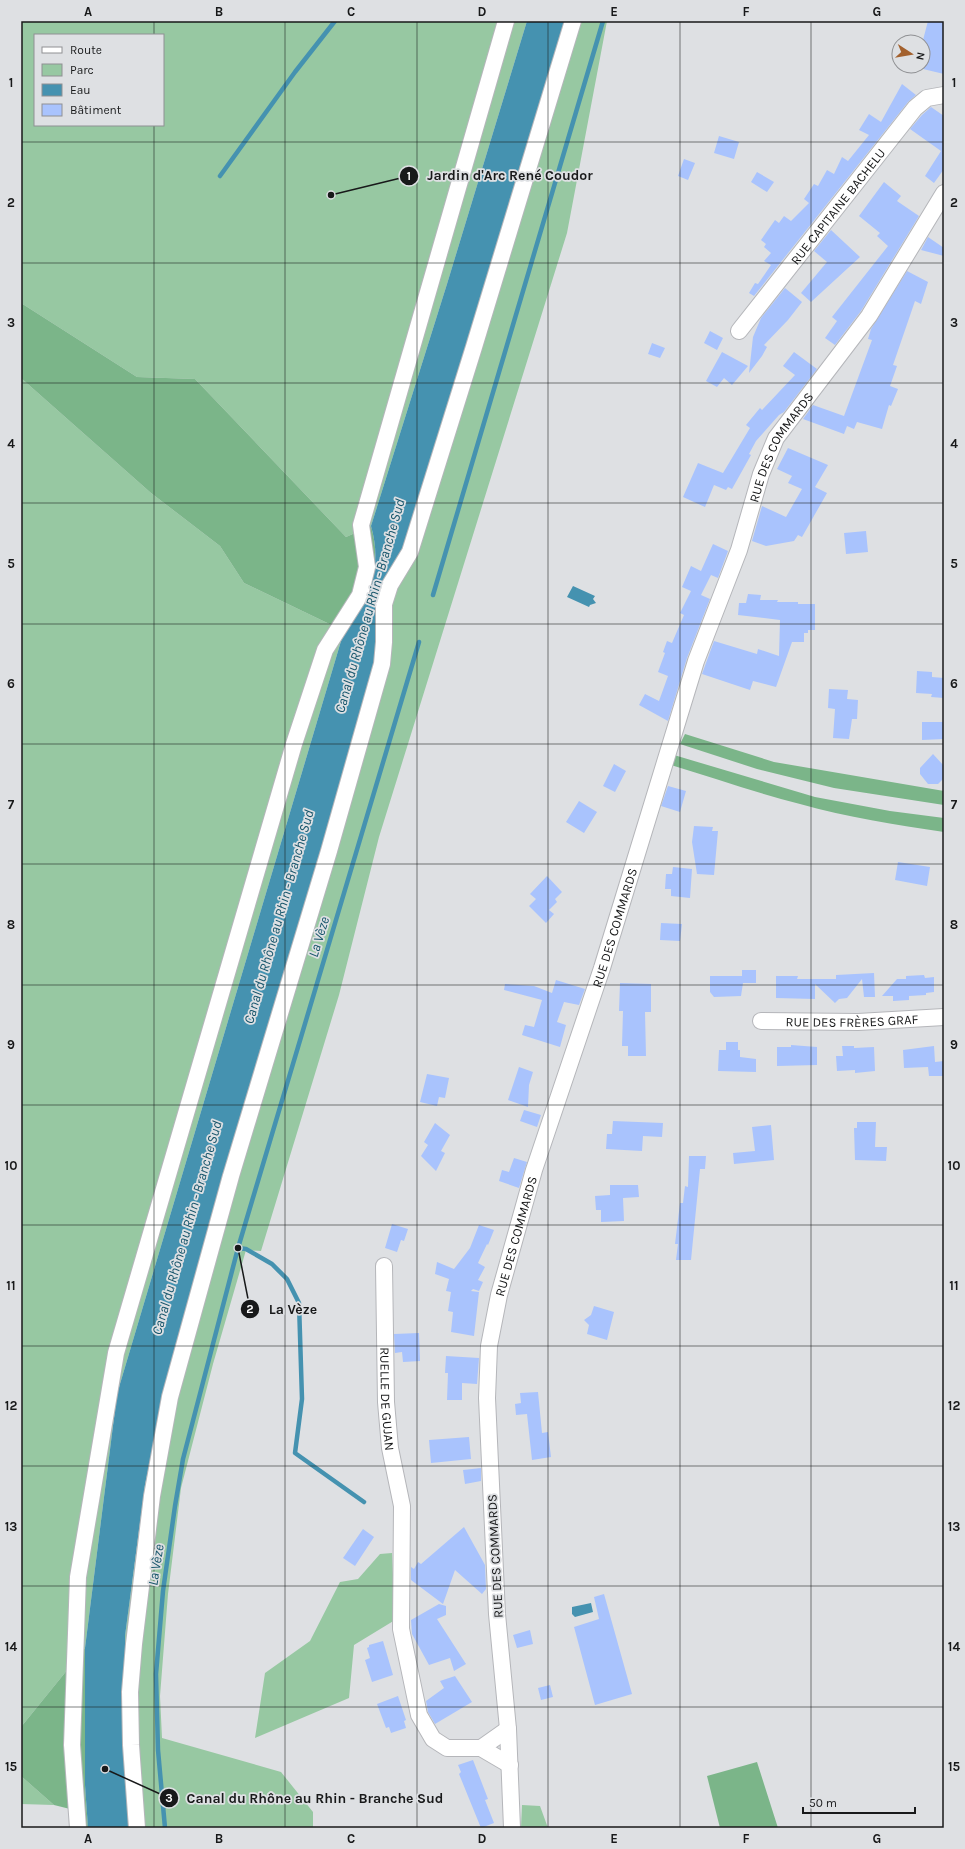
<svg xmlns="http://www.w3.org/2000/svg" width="965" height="1849" font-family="Karla,sans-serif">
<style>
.green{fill:#97c8a2;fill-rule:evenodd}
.forest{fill:#7bb589}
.water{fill:#4592b0}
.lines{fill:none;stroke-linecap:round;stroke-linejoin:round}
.stream{stroke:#4592b0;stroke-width:4.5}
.building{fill:#a9c3fd}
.minor-casing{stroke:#b5b6ba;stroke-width:18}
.minor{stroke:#fff;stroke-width:16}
.grid{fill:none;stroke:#18191a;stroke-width:1;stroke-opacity:0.55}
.labels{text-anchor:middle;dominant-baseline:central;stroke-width:3.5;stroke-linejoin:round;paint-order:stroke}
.street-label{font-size:13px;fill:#18191a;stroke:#dee0e3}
.water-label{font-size:14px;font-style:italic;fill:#15546a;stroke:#dee0e3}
.leader{fill:none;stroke:#18191a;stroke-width:1.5}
.callout-dot{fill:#18191a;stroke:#dee0e3;stroke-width:1.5}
.mark-label{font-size:12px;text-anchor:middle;font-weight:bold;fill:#fff}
.callout-label{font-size:14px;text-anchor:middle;font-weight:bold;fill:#18191a;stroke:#dee0e3;stroke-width:3.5;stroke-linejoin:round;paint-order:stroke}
.neatline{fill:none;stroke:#18191a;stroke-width:1.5}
.grid-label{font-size:13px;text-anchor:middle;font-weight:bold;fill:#18191a}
</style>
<rect width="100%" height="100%" fill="#dee0e3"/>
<path class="green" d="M21 21H527L447 284 371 526 346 537 195 379 137 377 21 303ZM35 35H163V125H35Z
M566 21H607L567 233 379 837 339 995 261 1251 246 1250 213 1364 181 1488 168 1594 160 1696 162 1738 281 1772 313 1812V1828H132L126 1698 125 1636 145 1485 164 1393 379 649 383 597Z
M21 378 151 493 220 546 244 583 344 631 117 1394 85 1648 21 1727Z
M392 1553 395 1620 354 1645 349 1698 255 1738 265 1673 310 1641 340 1582 358 1579 380 1554Z
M21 1776 54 1805 21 1804Z
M522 1805 540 1806 548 1828H521Z"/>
<path class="forest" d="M21 303 137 377 195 379 346 537 371 526C384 572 366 593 344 631L244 583 220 546 151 493 21 378Z
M685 734 774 762 944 791V805L834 788 757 769 680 744Z
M674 755 815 797 890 811 944 818V832C896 825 847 817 800 804 757 793 714 778 671 765Z
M85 1648V1785L88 1828H72L74 1810 54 1805 21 1776V1727Z
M757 1762 778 1828H720L707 1776Z"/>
<path class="water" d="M527 21H566L410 548 397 563 379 649 164 1393 145 1485 125 1636 126 1698 132 1828H88L85 1785V1648L117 1394 344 631C366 593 384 572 371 526L447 284Z
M573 586 595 596 593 599 596 603 590 605 589 607 567 597Z
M591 1603 593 1612 575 1617 572 1614V1607Z"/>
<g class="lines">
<path class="stream" d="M220 176 295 72 335 21
M433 595 603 21
M238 1248 246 1249 272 1264 287 1279 299 1303 302 1399 295 1453 364 1502
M165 1828 158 1750 156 1674 163 1591 175 1506 183 1459 238 1248 419 642"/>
</g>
<path class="building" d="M928 21H944V74L923 69V40Z
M902 84 916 95 908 102 754 296 749 293 755 283 758 284 771 265 764 261 771 253 764 247 766 244 761 240 775 220 779 223 784 216 791 221 809 203 804 199 814 184 818 186 827 170 834 174 842 157 848 161 869 135 859 130 869 114 881 122Z
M931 107 944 116V169L934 183 925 176 941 151 910 129 922 115Z
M719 136 739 142 734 159 714 153Z
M684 159 695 163 688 180 678 176Z
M757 172 774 182 767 192 751 182Z
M884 182 901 196 897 201 919 216 861 311 835 345 825 338 837 321 832 317 888 246 877 236 880 233 859 216Z
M831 230 860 257 811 302 801 293 827 262 814 251Z
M928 237 944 248V256L921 250Z
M907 271 928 282 921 304 915 301 893 365 897 366 890 386 898 389 891 406 889 405 882 429 857 422 854 429 847 426 844 434 803 419 813 405 844 416 872 340 868 339 871 329Z
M785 288 802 302 788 320 764 345 767 347 762 356 749 373 753 337 761 318Z
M710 331 723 338 717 350 704 343Z
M652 343 665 348 660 358 648 354Z
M722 352 748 366 732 385 724 378 717 387 706 381Z
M794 352 817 369 784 412 779 415 756 441 749 454 751 455 732 489 728 487 726 490 714 485 705 507 683 497 698 463 723 473 750 428 746 425 760 408 762 410 795 375 783 366Z
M788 448 828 465 815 487 827 493 802 537 798 535 794 541 766 546 752 541 762 506 786 517 802 489 788 483 792 476 777 469Z
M866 531 868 552 846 554 844 533Z
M713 544 728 551 718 578 711 575 701 595 710 599 687 658 668 721 639 705 645 694 659 701 668 676 658 672 665 653 663 652 667 641 672 643 684 615 680 613 691 591 682 587 691 566 701 571Z
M748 594 761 595 760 600H778L777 602H798V604H815V630H808V633H804V642H792L776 687 753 681 750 690 702 674 714 641 757 654 758 649 779 656 780 620 738 615 739 603H746Z
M917 671 932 672V677L944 678V698L931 697 932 694 916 693Z
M829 689 848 690 847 699 858 700 857 719H852L849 739 833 738 835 709 828 708Z
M922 722H944V739L922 740Z
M933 754 944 766V778L938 784H928L920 774V768Z
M614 764 626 771 615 792 603 786Z
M668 786 686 791 680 812 661 806Z
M579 801 597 812 584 833 566 822Z
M694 826 713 827 712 831H718L714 875 697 874 692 842Z
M898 862 930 867 927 886 895 880Z
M673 867 692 869 690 898 671 896V889H665L666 874H672Z
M547 876 562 892 555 899 557 902 549 910 554 914 546 923 529 906 536 899 530 894Z
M661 923 682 924 680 941 660 940Z
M742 970H756V983H743L741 996 714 997 710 992V976H742Z
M874 973 875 997H864L862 979 847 998 839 999 835 1003 815 984V999L776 998V976H798L797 979H836V975Z
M924 975 925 978 934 977V992L926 993V995L909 996V1000L893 1001V996H882L897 979H906V976Z
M556 980 585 989 579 1005 564 1002 557 1022 566 1025 560 1047 522 1035 525 1025 534 1027 542 1000 504 990 505 984 534 986 552 993Z
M620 983 651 984V1012H645L646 1056H628V1046H622L623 1011H619Z
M726 1042H738V1050H740V1057L756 1059V1072L718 1071 719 1050H726Z
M791 1045 817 1047V1065L777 1066V1047H791Z
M842 1046H854V1048L874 1047 875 1071 855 1073V1070L837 1071 836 1056H843Z
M934 1046 935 1062 944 1061V1076H929L928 1067 904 1068 903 1050Z
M519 1067 533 1072 529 1085 528 1107 508 1100Z
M427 1074 449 1078 445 1098 439 1097 437 1106 420 1102Z
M524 1110 541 1115 537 1127 520 1121Z
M613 1121 663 1123 662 1137 643 1136 642 1151 606 1149 607 1134H612Z
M857 1122H876L875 1147H887L886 1161 855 1160 854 1128H857Z
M435 1123 450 1135 441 1151 445 1153 436 1171 421 1156 428 1145 424 1142Z
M771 1125 774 1160 734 1164 733 1153 755 1151 752 1127Z
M689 1156H706L705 1169H700L691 1260H676L678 1244H675L680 1203H683L685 1186 688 1187Z
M514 1158 527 1162 519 1188 499 1181 502 1170 509 1172Z
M610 1185H638L639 1197 623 1198 624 1221 601 1222V1210H596L595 1196 610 1195Z
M392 1224 408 1229 404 1241 401 1240 397 1252 385 1248Z
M479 1225 494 1230 488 1245 487 1244 478 1263 485 1267 478 1280 483 1282 479 1291 473 1289 471 1291 479 1292 474 1336 451 1332 453 1312 448 1311 451 1292 446 1291 449 1279 435 1274 437 1262 454 1269 470 1248Z
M594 1306 614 1312 607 1340 587 1334 589 1325 584 1320 591 1315Z
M419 1333 420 1361 403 1362 402 1352 395 1353 394 1334Z
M446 1356 479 1358 477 1384 462 1383V1400H447L448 1373H445Z
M538 1392 542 1433 548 1432 551 1457 532 1460 527 1414 516 1415 515 1404 521 1403 520 1393Z
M469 1437 471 1459 431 1463 429 1440Z
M481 1468V1481L465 1484 463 1470Z
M464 1527 485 1565 486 1589 482 1594 455 1570 443 1604 411 1580V1567L414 1569 418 1562 421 1564Z
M363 1529 374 1537 355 1566 343 1558Z
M604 1594 632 1694 595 1705 574 1627 599 1619 594 1597Z
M439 1604 446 1606V1615L437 1619 466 1664 454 1671 450 1658 429 1665 412 1634 411 1620Z
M530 1630 533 1644 517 1648 513 1635Z
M383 1641 393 1675 372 1682 365 1660 370 1658 367 1648 369 1647V1645Z
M455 1676 472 1702 435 1724 428 1712 426 1701 444 1688 440 1681Z
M550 1685 553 1697 541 1700 538 1688Z
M398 1696 406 1720 404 1721 406 1728 391 1733 389 1727 386 1728 377 1704Z
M473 1760 488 1799 485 1800 494 1823 481 1828 459 1774 461 1772 458 1765Z"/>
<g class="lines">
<g class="minor-casing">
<g id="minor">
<path id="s1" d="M739 331 915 108 927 98 944 95"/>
<path id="s2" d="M761 1021 858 1022 944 1017"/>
<path id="s3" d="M384 1266 386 1402 390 1448 402 1506 401 1629 419 1715 433 1739 447 1748H481L510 1765"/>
<path d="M481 1748 508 1729"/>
<path d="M78 1828 72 1745 78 1577 116 1353 294 744 325 650 360 595 367 567 361 525 506 21"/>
<path d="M137 1828 131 1745 130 1692 134 1644 152 1496 170 1397 231 1176 329 851 382 664 384 642V604L390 585 410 552 474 347 573 21"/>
<path id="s4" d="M512 1828 508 1729 497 1614 487 1398 489 1346 499 1295 534 1170 602 968 696 661 739 550 761 474 776 438 869 316 944 193"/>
</g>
</g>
<use href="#minor" class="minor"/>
</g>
<path class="grid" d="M154 21V35M285 21V1828M417 21V1828M548 21V1828M680 21V1828M811 21V1828M154 125V1828M21 142H944M21 263H944M21 383H944M21 503H944M21 624H944M21 744H944M21 864H944M21 985H944M21 1105H944M21 1225H944M21 1346H944M21 1466H944M21 1586H944M21 1707H944"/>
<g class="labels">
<g class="street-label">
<text stroke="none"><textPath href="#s1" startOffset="159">RUE CAPITAINE BACHELU</textPath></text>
<text stroke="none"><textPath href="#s4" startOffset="1430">RUE DES COMMARDS</textPath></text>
<text stroke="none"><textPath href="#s4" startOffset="920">RUE DES COMMARDS</textPath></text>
<text stroke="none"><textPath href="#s2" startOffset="91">RUE DES FRÈRES GRAF</textPath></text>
<text stroke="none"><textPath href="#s4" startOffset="596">RUE DES COMMARDS</textPath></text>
<text stroke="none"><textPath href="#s3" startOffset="133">RUELLE DE GUJAN</textPath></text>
<text transform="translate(495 1556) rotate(-93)">RUE DES COMMARDS</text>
</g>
<g class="water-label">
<text transform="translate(370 606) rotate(-74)">Canal du Rhône au Rhin - Branche Sud</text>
<text transform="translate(279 917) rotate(-74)">Canal du Rhône au Rhin - Branche Sud</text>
<text transform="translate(319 937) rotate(-73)">La Vèze</text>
<text transform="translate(187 1228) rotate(-74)">Canal du Rhône au Rhin - Branche Sud</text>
<text transform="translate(156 1565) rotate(-81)">La Vèze</text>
</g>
</g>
<path class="leader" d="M331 195L409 176M238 1248L250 1309M105 1769L169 1798"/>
<g class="callout-dot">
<circle cx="331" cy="195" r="4"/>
<circle cx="238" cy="1248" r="4"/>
<circle cx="105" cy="1769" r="4"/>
<circle cx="409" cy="176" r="10"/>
<circle cx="250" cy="1309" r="10"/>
<circle cx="169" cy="1798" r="10"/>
</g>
<g class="mark-label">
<text x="409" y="180">1</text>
<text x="250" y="1313">2</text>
<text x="169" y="1802">3</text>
</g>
<g class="callout-label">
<text x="510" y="180">Jardin d'Arc René Coudor</text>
<text x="293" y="1314">La Vèze</text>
<text x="315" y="1803">Canal du Rhône au Rhin - Branche Sud</text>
</g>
<rect width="965" height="1849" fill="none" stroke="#dee0e3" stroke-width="44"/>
<rect x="34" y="34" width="130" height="92" fill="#dee0e3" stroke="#8f9093"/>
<rect x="42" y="47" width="20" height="6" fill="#ffffff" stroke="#8f9093"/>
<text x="70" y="54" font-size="12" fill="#18191a">Route</text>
<rect x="42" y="64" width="20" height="12" fill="#97c8a2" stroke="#8f9093"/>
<text x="70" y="74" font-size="12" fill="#18191a">Parc</text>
<rect x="42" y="84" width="20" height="12" fill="#4592b0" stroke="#8f9093"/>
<text x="70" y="94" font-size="12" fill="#18191a">Eau</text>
<rect x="42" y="104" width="20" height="12" fill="#a9c3fd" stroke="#8f9093"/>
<text x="70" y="114" font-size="12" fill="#18191a">Bâtiment</text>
<g transform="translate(911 54) rotate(102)"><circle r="19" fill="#dee0e3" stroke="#8f9093"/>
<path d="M0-3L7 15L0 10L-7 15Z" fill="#a3612e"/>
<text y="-6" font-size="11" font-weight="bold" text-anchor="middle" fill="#18191a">N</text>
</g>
<path d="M803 1807v6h112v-6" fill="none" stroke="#18191a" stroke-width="2"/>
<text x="809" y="1807" font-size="12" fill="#18191a" stroke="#dee0e3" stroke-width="3" paint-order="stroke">50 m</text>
<rect x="22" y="22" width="921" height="1805" class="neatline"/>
<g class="grid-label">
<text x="88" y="16">A</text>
<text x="219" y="16">B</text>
<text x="351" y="16">C</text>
<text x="482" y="16">D</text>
<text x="614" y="16">E</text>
<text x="746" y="16">F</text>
<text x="877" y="16">G</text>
<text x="11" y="87">1</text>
<text x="954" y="87">1</text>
<text x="11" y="207">2</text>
<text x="954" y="207">2</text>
<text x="11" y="327">3</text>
<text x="954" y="327">3</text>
<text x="11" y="448">4</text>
<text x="954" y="448">4</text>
<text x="11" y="568">5</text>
<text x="954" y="568">5</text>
<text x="11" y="688">6</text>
<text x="954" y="688">6</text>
<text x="11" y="809">7</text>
<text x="954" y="809">7</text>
<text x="11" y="929">8</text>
<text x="954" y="929">8</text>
<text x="11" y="1049">9</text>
<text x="954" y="1049">9</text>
<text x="11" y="1170">10</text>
<text x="954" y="1170">10</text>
<text x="11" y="1290">11</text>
<text x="954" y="1290">11</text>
<text x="11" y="1410">12</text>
<text x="954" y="1410">12</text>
<text x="11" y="1531">13</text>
<text x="954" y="1531">13</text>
<text x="11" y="1651">14</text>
<text x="954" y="1651">14</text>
<text x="11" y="1771">15</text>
<text x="954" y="1771">15</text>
<text x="88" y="1843">A</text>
<text x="219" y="1843">B</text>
<text x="351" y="1843">C</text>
<text x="482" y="1843">D</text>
<text x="614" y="1843">E</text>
<text x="746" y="1843">F</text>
<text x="877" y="1843">G</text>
</g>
</svg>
